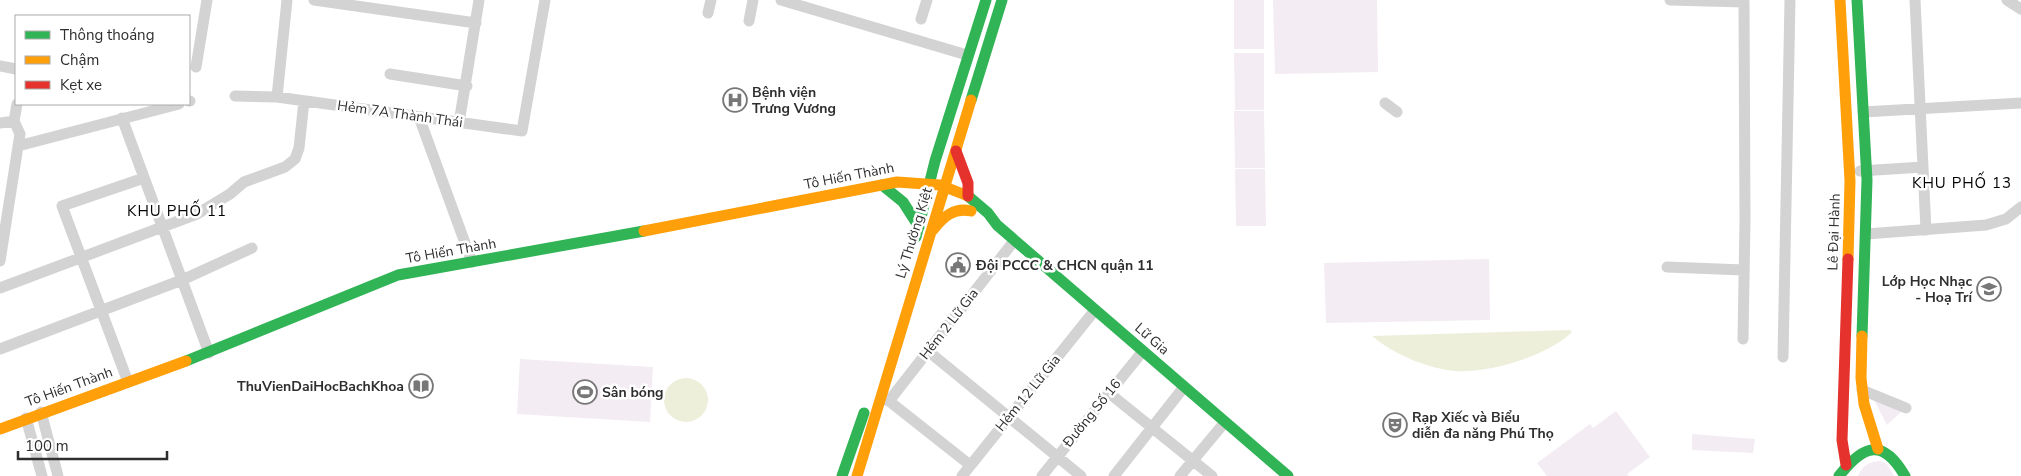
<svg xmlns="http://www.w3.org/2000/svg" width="2021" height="476" font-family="'Nunito Sans',sans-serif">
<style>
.green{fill:#f3ecf3}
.water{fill:#eeefdb}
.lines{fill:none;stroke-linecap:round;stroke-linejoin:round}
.street{stroke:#d3d3d3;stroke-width:11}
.fast{stroke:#30b455;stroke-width:11}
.slow{stroke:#ff9f0a;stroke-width:11}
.jam{stroke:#e5322d;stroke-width:11}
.labels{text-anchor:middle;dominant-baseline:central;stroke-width:5;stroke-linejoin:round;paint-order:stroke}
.poi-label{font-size:14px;font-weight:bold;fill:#2e2e2e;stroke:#fff;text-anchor:start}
.street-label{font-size:14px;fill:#2e2e2e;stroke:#fff}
.neighbourhood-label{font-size:15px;letter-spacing:1px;fill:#000;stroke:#fff}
</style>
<rect width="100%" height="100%" fill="#fff"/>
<path class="green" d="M1234 0H1264V49H1234Z
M1273 0H1377L1378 72 1275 74Z
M1234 53H1264V110H1235Z
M1234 111H1264L1265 168H1235Z
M1235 169H1265L1266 226H1236Z
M1489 259 1490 320 1326 323 1324 263Z
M520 359 653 367 650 422 517 414Z
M1872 396 1902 411 1887 425Z
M1616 411 1650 457 1627 474 1629 476H1547L1537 463 1590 424 1593 428Z
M1692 434 1755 439 1753 453 1692 450Z
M1879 461 1887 464 1894 476H1858C1862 466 1869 462 1879 461Z"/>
<path class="water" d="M1570 330 1572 332 1571 333C1545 357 1490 373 1456 371 1428 369 1393 354 1372 336Z
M664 400a22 22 0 1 1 44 0a22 22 0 1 1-44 0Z"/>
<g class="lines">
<path class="street" d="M314 0 476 23
M781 0 967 55
M1670 0 1744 2 1745 221 1743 339
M1915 0 1926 230
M2007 0 2021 9
M708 13 711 0
M921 19 927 0
M749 21 753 0
M0 66 16 69
M196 67 207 0
M390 74 467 86
M235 96 277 97 522 131 545 0
M277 97 287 0
M189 101H190
M1385 103 1397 112
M1863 112 2021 103
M419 117 472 262
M122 118 209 353
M0 123 14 121
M459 123 479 0
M18 146 179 104
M1860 171 1923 167
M1866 234 1986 225 2006 219 2021 207
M0 261 19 140 20 134 14 121 17 104
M1667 267 1744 270
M0 288 197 214 230 194 244 182 285 167 295 159 299 148 304 101
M0 349 182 280 252 248
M928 351 1081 476
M1783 357 1790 0
M128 382 62 206 144 178
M1862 390 1906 408
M1109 393 1212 476
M881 398 889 401 1014 241
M889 401 970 465
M41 412 58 476
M26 418 42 476
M962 476 1095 310
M1042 476 1143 351
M1114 476 1184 387
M1180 476 1225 422"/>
<path class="fast" d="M1857 0 1867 180 1862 336
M971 100 1002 0
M882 185 903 202 919 227
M968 196 988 213 997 225 1288 476
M916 237 935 161 986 0
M186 361 398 275 644 231
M842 476 864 413
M1839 476C1864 444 1883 438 1905 476"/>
<path class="slow" d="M1840 0 1850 181 1848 259
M933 230C943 217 954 207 971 211
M644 231 897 182 940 185 968 196
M1862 336 1861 378 1864 404 1878 449
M0 429 186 361
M857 476 971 100"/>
<path class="jam" d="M956 151 968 183V196
M1846 465 1842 440 1848 259"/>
</g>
<defs>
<g id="hospital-ring" transform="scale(1.25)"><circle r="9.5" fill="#fff" stroke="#777" stroke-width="1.5"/><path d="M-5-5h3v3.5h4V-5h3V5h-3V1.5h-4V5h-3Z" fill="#777"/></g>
<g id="civic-ring" transform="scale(1.25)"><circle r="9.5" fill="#fff" stroke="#777" stroke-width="1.5"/><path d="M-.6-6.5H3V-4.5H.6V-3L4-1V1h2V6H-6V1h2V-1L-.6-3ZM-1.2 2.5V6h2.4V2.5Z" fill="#777"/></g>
<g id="school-ring" transform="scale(1.25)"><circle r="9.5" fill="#fff" stroke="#777" stroke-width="1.5"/><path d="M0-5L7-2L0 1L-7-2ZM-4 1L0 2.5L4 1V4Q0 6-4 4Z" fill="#777"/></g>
<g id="library-ring" transform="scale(1.25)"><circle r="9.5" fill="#fff" stroke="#777" stroke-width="1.5"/><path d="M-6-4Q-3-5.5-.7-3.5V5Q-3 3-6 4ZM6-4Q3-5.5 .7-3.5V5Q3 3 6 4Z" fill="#777"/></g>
<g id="stadium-ring" transform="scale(1.25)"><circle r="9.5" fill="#fff" stroke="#777" stroke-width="1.5"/><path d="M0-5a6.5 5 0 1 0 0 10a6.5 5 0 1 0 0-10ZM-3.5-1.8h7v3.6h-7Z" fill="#777"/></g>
<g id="theatre-ring" transform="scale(1.25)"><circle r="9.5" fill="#fff" stroke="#777" stroke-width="1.5"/><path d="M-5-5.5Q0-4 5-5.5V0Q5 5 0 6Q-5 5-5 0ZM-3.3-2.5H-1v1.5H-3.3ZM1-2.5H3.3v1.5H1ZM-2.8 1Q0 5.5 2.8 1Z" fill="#777"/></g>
</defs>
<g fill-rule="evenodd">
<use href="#hospital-ring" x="735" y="100"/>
<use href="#civic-ring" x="958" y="265"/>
<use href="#school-ring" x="1989" y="289"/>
<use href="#library-ring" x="421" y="386"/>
<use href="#stadium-ring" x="585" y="392"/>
<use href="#theatre-ring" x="1395" y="425"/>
</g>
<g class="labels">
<g class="poi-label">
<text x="752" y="92">Bệnh viện<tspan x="752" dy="16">Trưng Vương</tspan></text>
<text x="976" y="265">Đội PCCC &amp; CHCN quận 11</text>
<text x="1972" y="281" text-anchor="end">Lớp Học Nhạc<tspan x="1972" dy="16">- Hoạ Trí</tspan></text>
<text x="404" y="386" text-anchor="end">ThuVienDaiHocBachKhoa</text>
<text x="602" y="392">Sân bóng</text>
<text x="1412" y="417">Rạp Xiếc và Biểu<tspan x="1412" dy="16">diễn đa năng Phú Thọ</tspan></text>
</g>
<g class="street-label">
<text transform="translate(400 114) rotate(8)">Hẻm 7A Thành Thái</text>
<text transform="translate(849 176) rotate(-11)">Tô Hiến Thành</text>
<text transform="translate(1834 232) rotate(-88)">Lê Đại Hành</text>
<text transform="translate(914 233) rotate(-73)">Lý Thường Kiệt</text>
<text transform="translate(451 251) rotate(-10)">Tô Hiến Thành</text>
<text transform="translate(949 324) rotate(-52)">Hẻm 2 Lữ Gia</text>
<text transform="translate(1152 339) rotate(41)">Lữ Gia</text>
<text transform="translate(69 387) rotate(-20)">Tô Hiến Thành</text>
<text transform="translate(1028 393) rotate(-51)">Hẻm 12 Lữ Gia</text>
<text transform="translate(1092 413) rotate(-51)">Đường Số 16</text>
</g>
<g class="neighbourhood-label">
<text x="1962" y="183">KHU PHỐ 13</text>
<text x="177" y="211">KHU PHỐ 11</text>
</g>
</g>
<rect x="15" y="15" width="175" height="90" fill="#ffffff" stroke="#ababab"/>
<rect x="25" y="31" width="25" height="8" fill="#30b455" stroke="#ababab"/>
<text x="60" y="40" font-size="15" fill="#2e2e2e">Thông thoáng</text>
<rect x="25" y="56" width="25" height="8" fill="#ff9f0a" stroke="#ababab"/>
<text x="60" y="65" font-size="15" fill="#2e2e2e">Chậm</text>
<rect x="25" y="81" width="25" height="8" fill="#e5322d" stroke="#ababab"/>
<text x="60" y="90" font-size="15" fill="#2e2e2e">Kẹt xe</text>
<path d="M18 451v8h149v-8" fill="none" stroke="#2e2e2e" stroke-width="2.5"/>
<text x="25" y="451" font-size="15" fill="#2e2e2e" stroke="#ffffff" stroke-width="4" paint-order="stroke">100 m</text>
</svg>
